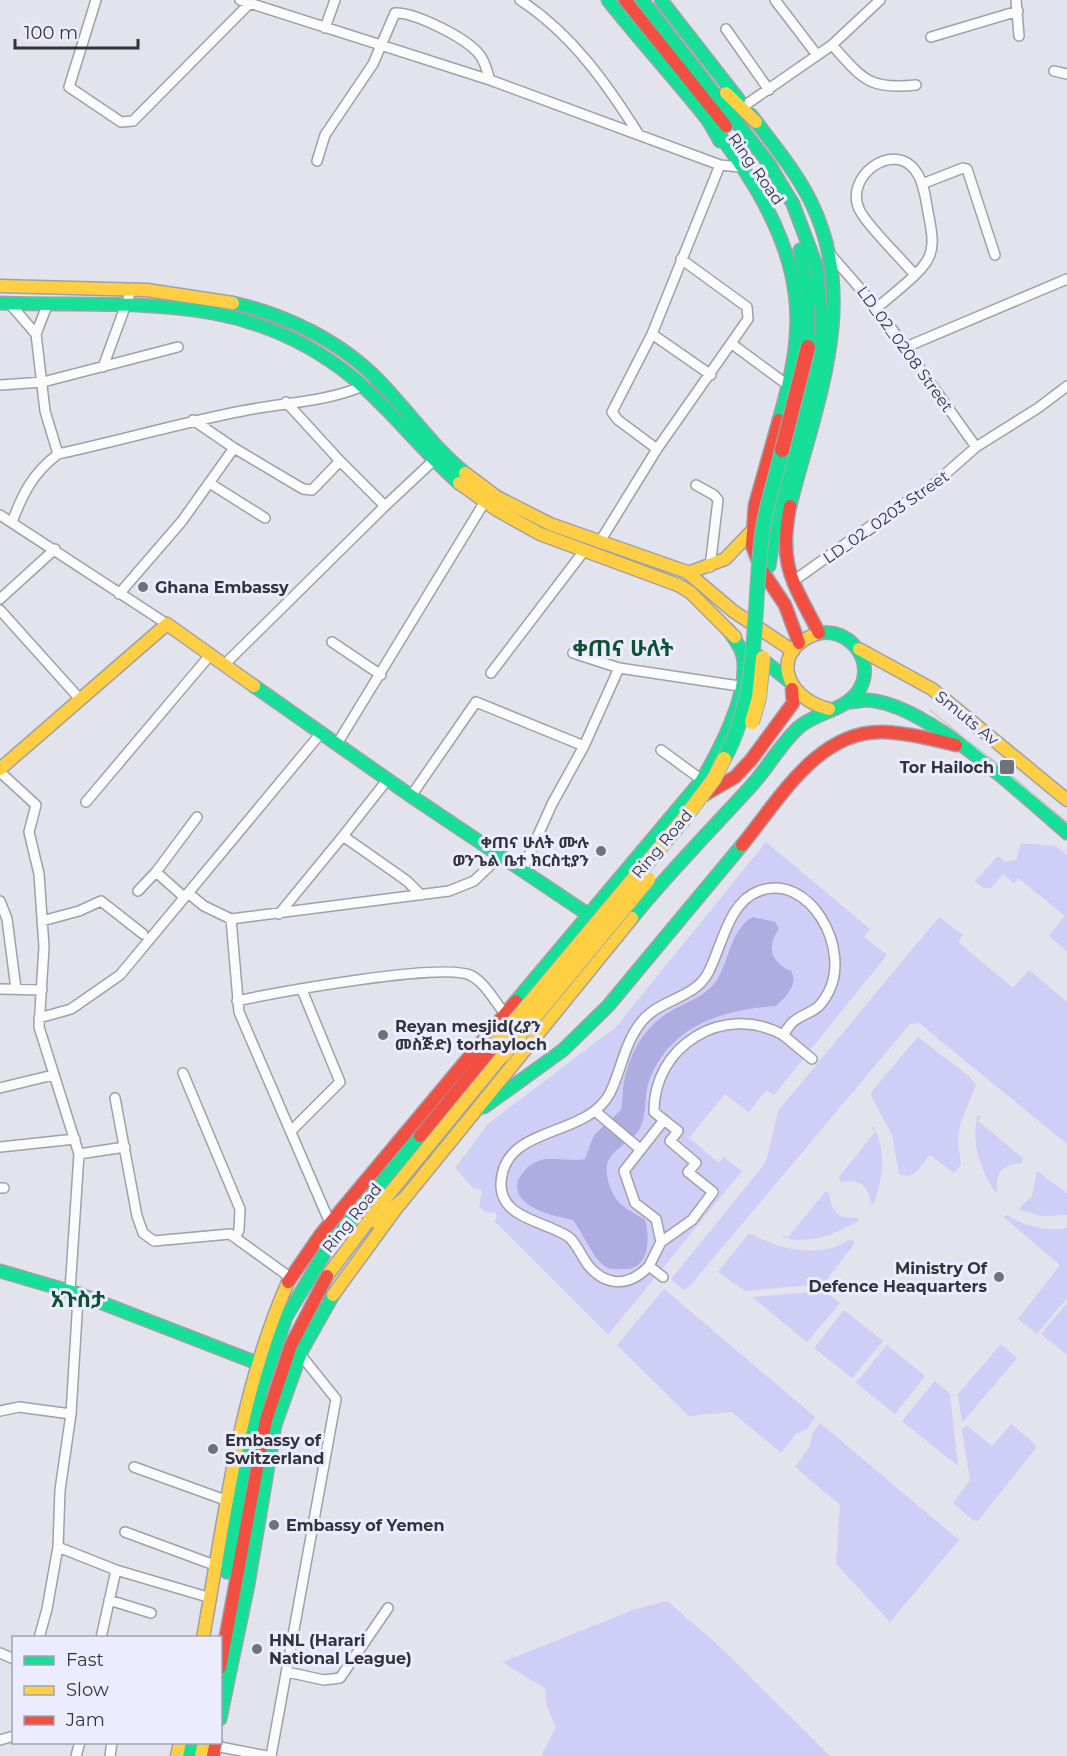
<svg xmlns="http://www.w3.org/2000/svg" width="1067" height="1756" font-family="Montserrat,'Noto Sans Ethiopic',sans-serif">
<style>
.green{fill:#cecef6}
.water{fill:#aeace1}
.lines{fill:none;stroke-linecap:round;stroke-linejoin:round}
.street-casing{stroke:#9fa0a8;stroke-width:12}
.fast-casing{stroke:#9fa0a8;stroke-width:15}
.slow-casing{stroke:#9fa0a8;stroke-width:15}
.jam-casing{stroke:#9fa0a8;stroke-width:15}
.street{stroke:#fbfbfc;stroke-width:9}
.fast{stroke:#16e098;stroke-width:12}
.slow{stroke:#ffcf43;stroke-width:12}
.jam{stroke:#f24e42;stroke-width:12}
.tram{stroke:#ccccce;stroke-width:1.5}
.fast-bridge-casing{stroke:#a3adad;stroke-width:16;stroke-linecap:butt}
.slow-bridge-casing{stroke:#a3adad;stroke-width:16;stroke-linecap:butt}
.jam-bridge-casing{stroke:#a3adad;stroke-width:16;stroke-linecap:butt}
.fast-bridge{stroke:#16e098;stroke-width:14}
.slow-bridge{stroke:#ffcf43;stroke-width:14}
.jam-bridge{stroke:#f24e42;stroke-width:14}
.poi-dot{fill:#707179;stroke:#ececff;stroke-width:2}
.labels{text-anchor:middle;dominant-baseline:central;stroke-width:6;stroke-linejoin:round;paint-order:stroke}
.street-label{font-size:16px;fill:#33333a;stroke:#ececff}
.poi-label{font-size:16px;font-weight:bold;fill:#33333a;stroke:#ececff;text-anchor:start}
.district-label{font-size:22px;font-weight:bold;fill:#105135;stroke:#ececff}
</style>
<rect width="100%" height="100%" fill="#e2e3ed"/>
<path class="green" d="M766 842 870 929 864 937 887 955 774 1095 766 1090 749 1112 725 1094 689 1138 719 1163 724 1157 742 1171 608 1335 494 1221 497 1217 495 1212 486 1213 479 1207 482 1190 473 1188 455 1168 488 1124 616 1027Z
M1021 843 1056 846 1067 855V951L1049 936 1065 916 1018 878 1014 883 1003 874 991 888H984L975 881 998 856 1005 862 1016 860Z
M939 917 963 935 958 942 1013 988 1029 970 1067 1002V1144L919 1023 910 1024 689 1287 684 1290 671 1279 763 1166 767 1158 778 1111Z
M918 1037 970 1077 976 1085 960 1125 958 1141 961 1165 954 1173 930 1155C921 1165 914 1181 899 1174L892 1135 871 1096V1092Z
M978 1115 981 1116 978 1121 1023 1158 1022 1163C1001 1165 996 1171 997 1191H994C980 1167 970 1142 978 1115Z
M873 1126C887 1151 883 1177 874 1203L871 1204C868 1185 861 1179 840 1182L839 1177 875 1132 871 1128Z
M1037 1171 1067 1193V1215L1041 1216 1018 1209 1032 1196Z
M825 1192 829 1193C832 1213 838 1219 858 1218V1221C834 1235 809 1245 782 1237L783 1235 788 1237Z
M1007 1215C1025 1226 1046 1232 1067 1228V1298L1037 1334 1018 1319 1060 1265 1007 1220 1004 1217Z
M749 1233C778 1249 821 1260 850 1239L855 1243 823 1284 745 1291 718 1272Z
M664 1289 815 1417 807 1429 796 1434 781 1453 732 1412 689 1416 617 1345Z
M824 1291 840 1303 807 1342 752 1297Z
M1067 1303V1355L1041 1334Z
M844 1310 883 1341 852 1378 814 1348Z
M1001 1344 1017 1358 962 1423 958 1394Z
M887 1345 925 1376 895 1414 856 1383Z
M935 1381 950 1394 958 1466 902 1421Z
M820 1423 959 1540 890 1622 836 1564 840 1505 795 1467 810 1446 812 1434Z
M1011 1424 1035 1444 1036 1448 978 1521 973 1520 953 1503 970 1480 962 1430 966 1425 992 1446Z
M667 1601 719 1646 830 1756H541L556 1727 547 1707 545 1688 502 1662 636 1609Z"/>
<path class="water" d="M753 917 775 922 779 929C766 946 771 963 791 971 799 985 785 997 776 1006 722 1010 670 1025 649 1081 644 1095 647 1112 641 1126 635 1140 617 1146 609 1159 602 1171 611 1197 622 1205 629 1211 638 1215 645 1220 650 1237 650 1269 625 1269 619 1269 611 1270 606 1267 594 1260 582 1232 573 1220 556 1216 510 1208 518 1180 521 1174 528 1166 534 1163 550 1154 568 1163 585 1159L594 1135 621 1110C623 1100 622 1091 624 1082 630 1052 645 1026 671 1011 688 1001 705 997 717 980 730 959 730 930 753 917Z"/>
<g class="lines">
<g class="street-casing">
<path id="street" d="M96 0 69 87 121 122 133 121 250 3
M240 0 490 80 720 165 740 167
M520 0C572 34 607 84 639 135
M775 0 817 55
M1016 0 1019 36
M325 28 335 0
M726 29 769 90
M931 37 1018 11
M832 45C863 79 868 90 916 85
M1054 71 1067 74
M744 106 832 45 880 0
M317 161 325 135 373 64 395 13C415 12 466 38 479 54 485 61 487 71 490 80
M922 184 963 168 967 169 995 255
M830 254 877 308 976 447
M10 304 36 334
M877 308C890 296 915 278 924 265 936 251 932 233 929 217 926 203 925 185 917 173 895 138 842 177 860 211 870 229 900 257 914 274
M652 334 711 375
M732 344 789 386
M906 347 1067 279
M103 367 132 288
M0 385 43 382 178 347
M193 420 234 448 303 489 312 490 340 461 286 402
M657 449 618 420 612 412 652 334 720 165
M58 454C119 441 180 423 242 411 280 403 327 402 363 386
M211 484 265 518
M696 485 714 495 718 500 710 567
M385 506 433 461
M0 515 167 624
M12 522C23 493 33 473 58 454L45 411 36 334 48 303
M599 543 657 449 748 319 747 307 681 259
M792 582 886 515 934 484 976 447 1038 408 1067 386
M119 594 182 521 234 448
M0 599 55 549
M0 610 79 698
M332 642 381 675
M573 653 619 668 739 686
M224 665 385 506 340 461
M491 673 584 551
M337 744 484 503
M661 750 702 780
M0 772 36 805 29 832 39 874 44 947 39 1027 79 1154 70 1291
M411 796 476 702 584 746
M86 802 211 654
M343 836 388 779
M522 871 552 804 584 746 619 668
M138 891 156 872
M188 893 204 906 231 919 449 891 474 881 500 856
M184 897 156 872 197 817
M0 901 7 919 16 989
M279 914 343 836 407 881 421 895
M231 919 239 1012 330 1223
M42 921 79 911 101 901 143 934
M0 989 42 990
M237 1001C274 993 446 961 472 976 486 984 495 1002 505 1014
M39 1018 71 1009 120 975 321 733
M183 1073 240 1209 239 1230 236 1236
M0 1088 53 1075
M115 1098 137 1216 143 1233 154 1241 230 1234 291 1278
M595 1111 640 1149
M291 1131 340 1082 302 990
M0 1147 75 1139
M79 1154 125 1147
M0 1188H4
M661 1242 656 1219 635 1203 624 1171 664 1120
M649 1266 661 1242 692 1220 713 1192 688 1172 696 1163 670 1141 678 1131 654 1112C653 1046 724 1002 783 1035
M663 1277 649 1266C630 1286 607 1288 588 1265 582 1257 578 1247 571 1239 566 1234 557 1231 551 1228 530 1219 500 1212 501 1183 504 1124 586 1139 610 1093 622 1069 624 1042 643 1020 661 999 695 998 708 973 722 947 728 902 759 891 810 872 852 950 828 993 816 1015 810 1009 794 1021 790 1024 786 1031 783 1035L812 1059
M78 1298 71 1414 60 1490 58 1547 116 1570
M0 1411 19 1407 71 1414
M134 1467 228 1501
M125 1532 217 1566
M109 1600 151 1613
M39 1638 47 1609 58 1547
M101 1638 116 1570 211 1598
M0 1653 14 1659
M287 1672 324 1680 340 1678 388 1608
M0 1740 14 1736
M215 1746 267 1756
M76 1756 80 1742
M110 1756 112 1742
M271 1756 336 1399 300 1354"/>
</g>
<g class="fast-casing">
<path id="fast" d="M608 0C674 85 781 183 795 293 801 336 791 379 779 420
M642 0 769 164 793 204 816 265 822 320 818 362 779 504 769 566
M661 0 739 100
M701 108 720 141
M751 115C772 143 795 170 811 202 861 303 815 405 790 506
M800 250 808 296V347
M0 303C130 308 242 288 352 377 391 409 421 450 459 483
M233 303C286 314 343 343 380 382 409 412 432 446 465 473
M757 655 789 681
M254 686 411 796 589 915
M849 702C855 702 862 700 868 700 927 704 1022 794 1067 833
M632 918C670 871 712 829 752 785 768 767 780 745 798 728 815 712 846 711 859 690 877 661 848 625 816 634
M516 1001 702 780C720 749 750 693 743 656 741 647 734 638 729 631
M484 1107 563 1050 608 1006 742 845
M0 1271 79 1294 257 1363
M227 1572 245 1460 262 1386 286 1317 330 1244 420 1136
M220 1719 248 1585 275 1425 302 1350 333 1295
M189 1756 192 1742"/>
</g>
<g class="slow-casing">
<path id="slow" d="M726 93 756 122
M0 286 147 290 233 303
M465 473 497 497 550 524 687 572 733 611 793 651
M459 483 497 510 540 534 678 585 690 592 735 637
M688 573 725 559 752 531
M816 634C768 652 786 699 829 709
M859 649 932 689 1067 800
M0 769 167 624 254 686
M376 1222 402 1200
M327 1276 385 1199 503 1055
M333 1295 395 1210 632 918
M203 1638C225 1517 238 1396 288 1282
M177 1756 180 1742
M201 1756 204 1742"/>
</g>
<g class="jam-casing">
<path id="jam" d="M625 0 726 126
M779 420 755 505 752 545 761 569 785 605 799 643
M790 506C778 566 793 582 819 633
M704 795 735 777 751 760 793 703 792 689
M742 845C779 800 818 730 883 732 908 733 932 739 956 745
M420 1136 493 1047
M288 1282 321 1234 516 1001
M220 1668 266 1420 291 1345 327 1276
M213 1756 216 1742"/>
</g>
<use href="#street" class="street"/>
<use href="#fast" class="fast"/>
<use href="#slow" class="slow"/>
<use href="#jam" class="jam"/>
<path class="tram" d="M935 701 977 736
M930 710 1067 822"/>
<g class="fast-bridge-casing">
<path id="fast-bridge" d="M724 759C761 691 752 610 762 535 765 507 776 478 782 450"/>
</g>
<g class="slow-bridge-casing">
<path id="slow-bridge" d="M752 722 759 698 763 658
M493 1047 684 819 714 779 724 759
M503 1055 648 879"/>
</g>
<g class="jam-bridge-casing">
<path id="jam-bridge" d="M782 450 808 347"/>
</g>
<use href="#fast-bridge" class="fast-bridge"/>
<use href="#slow-bridge" class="slow-bridge"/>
<use href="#jam-bridge" class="jam-bridge"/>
</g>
<g class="poi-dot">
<circle cx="143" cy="587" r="6"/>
<rect x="999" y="759" width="16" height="16" rx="3"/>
<circle cx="601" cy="851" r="6"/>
<circle cx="383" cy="1035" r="6"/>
<circle cx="999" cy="1277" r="6"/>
<circle cx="213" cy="1449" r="6"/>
<circle cx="274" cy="1525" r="6"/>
<circle cx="257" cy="1649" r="6"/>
</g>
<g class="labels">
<g class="street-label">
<text transform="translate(756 169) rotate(55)">Ring Road</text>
<text transform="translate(905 349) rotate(54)">LD_02_0208 Street</text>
<text transform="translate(886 517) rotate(-35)">LD_02_0203 Street</text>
<text transform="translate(967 718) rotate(39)">Smuts Av</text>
<text transform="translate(662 844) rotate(-50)">Ring Road</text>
<text transform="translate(352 1218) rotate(-51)">Ring Road</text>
</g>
<g class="poi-label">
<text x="155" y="587">Ghana Embassy</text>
<text x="994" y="767" text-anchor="end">Tor Hailoch</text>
<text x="589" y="842" text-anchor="end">ቀጠና ሁለት ሙሉ<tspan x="589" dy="18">ወንጌል ቤተ ክርስቲያን</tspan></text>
<text x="395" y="1026">Reyan mesjid(ረያን<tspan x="395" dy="18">መስጅድ) torhayloch</tspan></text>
<text x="987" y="1268" text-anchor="end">Ministry Of<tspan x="987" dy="18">Defence Heaquarters</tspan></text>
<text x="225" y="1440">Embassy of<tspan x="225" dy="18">Switzerland</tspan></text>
<text x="286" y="1525">Embassy of Yemen</text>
<text x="269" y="1640">HNL (Harari<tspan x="269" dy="18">National League)</tspan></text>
</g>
<g class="district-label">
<text x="623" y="648">ቀጠና ሁለት</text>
<text x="78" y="1299">አጉስታ</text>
</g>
</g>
<rect x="12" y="1636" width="210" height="108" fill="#ececff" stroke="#a2a2b0" stroke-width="1.5"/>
<rect x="24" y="1656" width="30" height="9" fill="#16e098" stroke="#a2a2b0" stroke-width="1.5"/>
<text x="66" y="1666" font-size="18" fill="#33333a">Fast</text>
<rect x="24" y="1686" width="30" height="9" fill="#ffcf43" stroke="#a2a2b0" stroke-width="1.5"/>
<text x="66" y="1696" font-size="18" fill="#33333a">Slow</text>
<rect x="24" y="1716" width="30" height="9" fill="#f24e42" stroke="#a2a2b0" stroke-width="1.5"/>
<text x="66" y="1726" font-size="18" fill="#33333a">Jam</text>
<path d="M15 39v9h123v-9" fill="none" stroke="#33333a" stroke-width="3"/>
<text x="24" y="39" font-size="18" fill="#33333a" stroke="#ececff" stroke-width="4.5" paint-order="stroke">100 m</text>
</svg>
